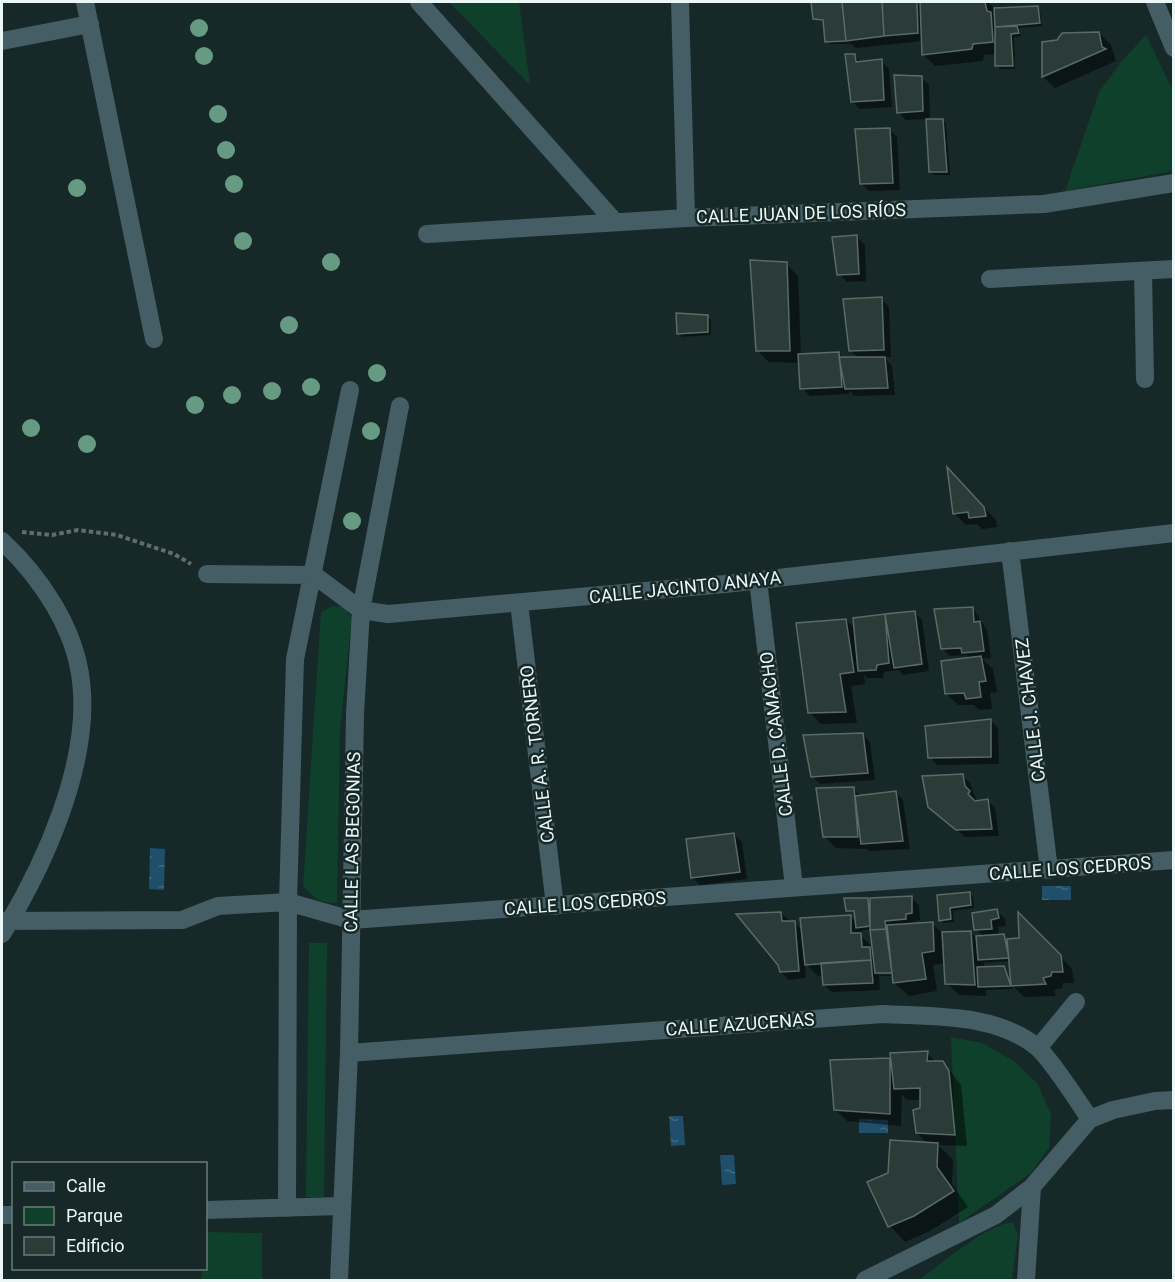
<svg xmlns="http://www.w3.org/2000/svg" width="1175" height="1282" font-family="Roboto,sans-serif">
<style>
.green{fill:#0f402b}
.water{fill:url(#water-ripples)}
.shadow{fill:#0007;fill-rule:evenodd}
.building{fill:#2b3c38;stroke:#596b66;stroke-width:1.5}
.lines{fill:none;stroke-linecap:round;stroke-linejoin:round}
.path{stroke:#5e6d6d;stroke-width:4;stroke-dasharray:4.5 3;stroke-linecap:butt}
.minor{stroke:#455d64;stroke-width:18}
.tree{fill:#669a82}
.labels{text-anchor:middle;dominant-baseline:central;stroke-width:5;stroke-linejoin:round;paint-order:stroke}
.street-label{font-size:18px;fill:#ebf6f6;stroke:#172828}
</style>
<defs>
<pattern id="water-ripples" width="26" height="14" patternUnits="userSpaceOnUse" patternTransform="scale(1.5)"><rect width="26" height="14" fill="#1f4f6b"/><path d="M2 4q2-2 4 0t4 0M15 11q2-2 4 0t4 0" fill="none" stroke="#406981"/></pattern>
</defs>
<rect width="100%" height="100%" fill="#172828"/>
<path class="green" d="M449 2H519L530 85Z
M1146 35 1173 91V171L1065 191 1099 92 1121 62Z
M333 606 343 607 352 617 340 731 337 903C321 904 313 898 303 886L321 612Z
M309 943H327L324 1197H306Z
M951 1037 982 1043 1015 1062 1037 1083 1051 1114 1049 1148 1031 1173 959 1223Z
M1013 1222 1018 1235 1012 1280H919C943 1263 985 1225 1013 1222Z
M206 1232 262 1233V1280H201L202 1269 206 1268Z"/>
<path class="water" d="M150 848 165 849 164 890 149 889Z
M1042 886H1071V900H1042Z
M669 1116H683L685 1145 671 1146Z
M859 1119 888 1120V1133H859Z
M720 1155H734L736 1184 722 1185Z"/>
<path class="shadow" d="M822 2H988L996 10 1037 8 1040 11 1042 26 1019 28 1021 36 1014 37 1015 69H1000L996 65V54L984 55 983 61 935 66 923 54V41L856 48 851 44H830L826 41 824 22 814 18 812 3Z
M1099 33 1111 45 1116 61 1055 88 1043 77V43Z
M854 55 862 63 881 61 889 69 892 107 860 109 852 101Z
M921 77 929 85 930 120H942L946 124 950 175H934L930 172 928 119 906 120 898 112Z
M889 129 897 137 900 190 869 191 861 183Z
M857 237 865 245 866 281 847 282 839 274Z
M786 264 798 276 801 355 839 353 844 358H858L850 350 881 299 889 307 891 357H884L892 366 895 395 855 396 849 391V394L810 396 802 388 800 363 769 362 757 350Z
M707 316 711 320V335L682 337 678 333Z
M959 481 996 520 997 527 982 529 977 524 966 525 954 513Z
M973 608 987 630 991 658 982 659 993 669 997 692 990 693 992 709 979 710 974 705H958L946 693 970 659 967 655 950 656 942 648Z
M914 612 922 620 929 671 903 675 899 670 884 672 883 678H867L864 674 865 684 851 686 857 723 821 724 809 712 846 620 856 630 854 619Z
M990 720 998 728 999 764 937 765 930 757Z
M862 734 870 742 875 780 820 784 812 776Z
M962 775 970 783 977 802 988 801 995 808 999 836 965 837 938 814Z
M853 788 862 797 895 792 903 800 910 849 870 851 867 849 836 848 824 836Z
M734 834 742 842 747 879 700 885 692 877Z
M969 893 973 897 974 908 953 911 954 922 944 923 941 920 938 896Z
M911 897 919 905 920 920 913 922V925L933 924 942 933 970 932 976 938 984 937 976 929 997 911 1005 919 1006 926 998 927 999 936H1003L1007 941 1021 940 1020 915 1072 969 1074 983H1063L1062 988 1054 990 1056 996 1024 997 1011 984 1013 989 986 990V996L959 995 947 983 945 963 933 965 937 991 909 996 894 983V976H879L880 990 832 992 824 985V976H818L805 963 806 978 789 980 781 972V914L803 930 850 916 857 923 856 914 847 910 867 899 872 904ZM893 927V930L878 931V928ZM862 930H872L874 948 862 937ZM1010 961 1011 982 1003 968H984V963ZM897 971 898 974 878 975V972Z
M927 1053 937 1063 943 1062 961 1085 967 1146 938 1145 953 1160 952 1184 968 1207 930 1231 905 1242 890 1226 869 1182 890 1174 928 1144 917 1133 922 1100H907L902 1095 901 1126 847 1121 835 1109 832 1061 891 1059Z"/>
<path class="building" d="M811 2H842L846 41 825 42 823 20 813 19Z
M842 2H882L884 36 846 41Z
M882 2H917L918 33 884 36Z
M920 2H985L987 11 991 12 993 42 973 44 972 49 922 55Z
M1038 6 1040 23 995 27 994 8Z
M1017 26 1019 33 1011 34 1013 66H995V27Z
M1099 32 1102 47 1106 49 1042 77V42L1057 40 1062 33Z
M845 54H855L856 62 882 59 884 100 851 102Z
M894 75 922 76 923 111 897 113Z
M926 119H943L947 172H929Z
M890 128 893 183 860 184 855 129Z
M857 235 859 274 837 275 832 237Z
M750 260 787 262 790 351H756Z
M882 297 884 350 849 351 843 299Z
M676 313 708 315V332L677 334Z
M839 352 842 387 800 389 798 354Z
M839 357H885L888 388 845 389Z
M947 467 984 507 986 516 969 518 968 512 953 514Z
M973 607 974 622 980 621 984 651 962 653 961 648 941 649 934 609Z
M915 611 922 664 894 668 885 614Z
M885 614 889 663 877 665 876 670 858 671 853 618Z
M846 619 854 672 840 674 846 712 808 713 796 623Z
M981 656 986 681 979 682 981 697 966 699 964 693 945 694 941 661Z
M991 719V757L928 758 925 726Z
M863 733 868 773 811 777 803 735Z
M963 774 965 786 970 791 968 794 975 801 988 799 992 829 956 830 928 807 922 776Z
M854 787 858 837H823L816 788Z
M896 791 903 841 861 844 855 796Z
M734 833 740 872 691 878 686 839Z
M970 892 971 905 950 908 951 919 939 921 937 895Z
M912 896V913L906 914V919L885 921 886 929 870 930V898Z
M844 898H868L870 926 856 928 854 911H846Z
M997 909 999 918 991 920 992 929 974 930 972 913Z
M781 912 782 921H795L799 971 780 972 778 965 736 914Z
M1018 912 1061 955 1063 972H1052L1051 976 1043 978 1046 984 1011 986 1007 939 1019 938Z
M851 915V933H861L862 947H870L871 960 805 965 800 918Z
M933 922 934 951 922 953 926 979 893 983 887 925Z
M886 929 892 973H875L870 930Z
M971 931 975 985 945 984 942 932Z
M1004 934 1009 958 978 960 976 936Z
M871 960 873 983 823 985 821 963Z
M1004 966 1011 986 978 987 977 967Z
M928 1051 927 1061H943L949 1071 955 1135 916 1133 913 1110 920 1108V1088L894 1089 890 1053Z
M890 1058V1114L834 1110 830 1060Z
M890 1140 938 1143 937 1167 954 1191 914 1216 888 1227 867 1182 888 1173Z"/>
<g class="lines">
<path class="path" d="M22 532 52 535 78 530 117 535 174 554 191 564"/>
<path class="minor" d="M85 2 154 339
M419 2 615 222
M680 2 686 218
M1155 2 1174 48
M2 41 90 24
M427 234 686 218 1044 204 1174 183
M1143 271 1145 379
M990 279 1174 269
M2 541C40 576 75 628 81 681 91 763 44 866 2 934
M1010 551 1049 870
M207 574 314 575 361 610 388 614 725 584 1174 533
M758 580 794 887
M519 603 555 906
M2 921 182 920 218 906 288 902 351 920 1174 860
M1038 1048 1076 1002
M349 1053 883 1014C933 1017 997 1013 1038 1048 1053 1062 1077 1100 1090 1119
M287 1208 288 902 295 659 350 390
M206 1210 341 1206
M2 1215H14
M339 1280 349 1053 355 714 361 610 400 406
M865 1280 996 1215 1032 1187 1090 1119 1113 1110 1155 1101 1174 1100
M1026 1280 1032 1187"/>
</g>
<g class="tree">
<circle cx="199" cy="28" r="9"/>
<circle cx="204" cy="56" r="9"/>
<circle cx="218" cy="114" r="9"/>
<circle cx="226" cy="150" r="9"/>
<circle cx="234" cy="184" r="9"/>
<circle cx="77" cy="188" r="9"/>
<circle cx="243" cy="241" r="9"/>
<circle cx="331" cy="262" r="9"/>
<circle cx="289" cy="325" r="9"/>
<circle cx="377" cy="373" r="9"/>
<circle cx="311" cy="387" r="9"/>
<circle cx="272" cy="391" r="9"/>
<circle cx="232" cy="395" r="9"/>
<circle cx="195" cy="405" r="9"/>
<circle cx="31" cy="428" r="9"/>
<circle cx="371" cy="431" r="9"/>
<circle cx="87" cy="444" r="9"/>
<circle cx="352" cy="521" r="9"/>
</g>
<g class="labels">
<g class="street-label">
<text transform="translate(801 213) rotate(-2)">CALLE JUAN DE LOS RÍOS</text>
<text transform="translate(685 587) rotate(-6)">CALLE JACINTO ANAYA</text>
<text transform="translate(1030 710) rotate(-97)">CALLE J. CHAVEZ</text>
<text transform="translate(776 734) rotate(-97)">CALLE D. CAMACHO</text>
<text transform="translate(537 754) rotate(-97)">CALLE A. R. TORNERO</text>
<text transform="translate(352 842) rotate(-89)">CALLE LAS BEGONIAS</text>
<text transform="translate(1070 868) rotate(-4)">CALLE LOS CEDROS</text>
<text transform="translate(585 903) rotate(-4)">CALLE LOS CEDROS</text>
<text transform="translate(740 1024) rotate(-4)">CALLE AZUCENAS</text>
</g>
</g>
<rect width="1175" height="1282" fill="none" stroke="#ebf6f6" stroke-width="6"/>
<rect x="12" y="1162" width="195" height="108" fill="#172828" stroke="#6c7a7a" stroke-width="1.5"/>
<rect x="24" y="1182" width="30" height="9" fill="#455d64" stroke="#6c7a7a" stroke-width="1.5"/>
<text x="66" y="1192" font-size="18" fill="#ebf6f6">Calle</text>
<rect x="24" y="1207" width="30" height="18" fill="#0f402b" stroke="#6c7a7a" stroke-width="1.5"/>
<text x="66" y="1222" font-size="18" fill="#ebf6f6">Parque</text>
<rect x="24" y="1237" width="30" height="18" fill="#2b3c38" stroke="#6c7a7a" stroke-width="1.5"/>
<text x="66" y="1252" font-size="18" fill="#ebf6f6">Edificio</text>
</svg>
